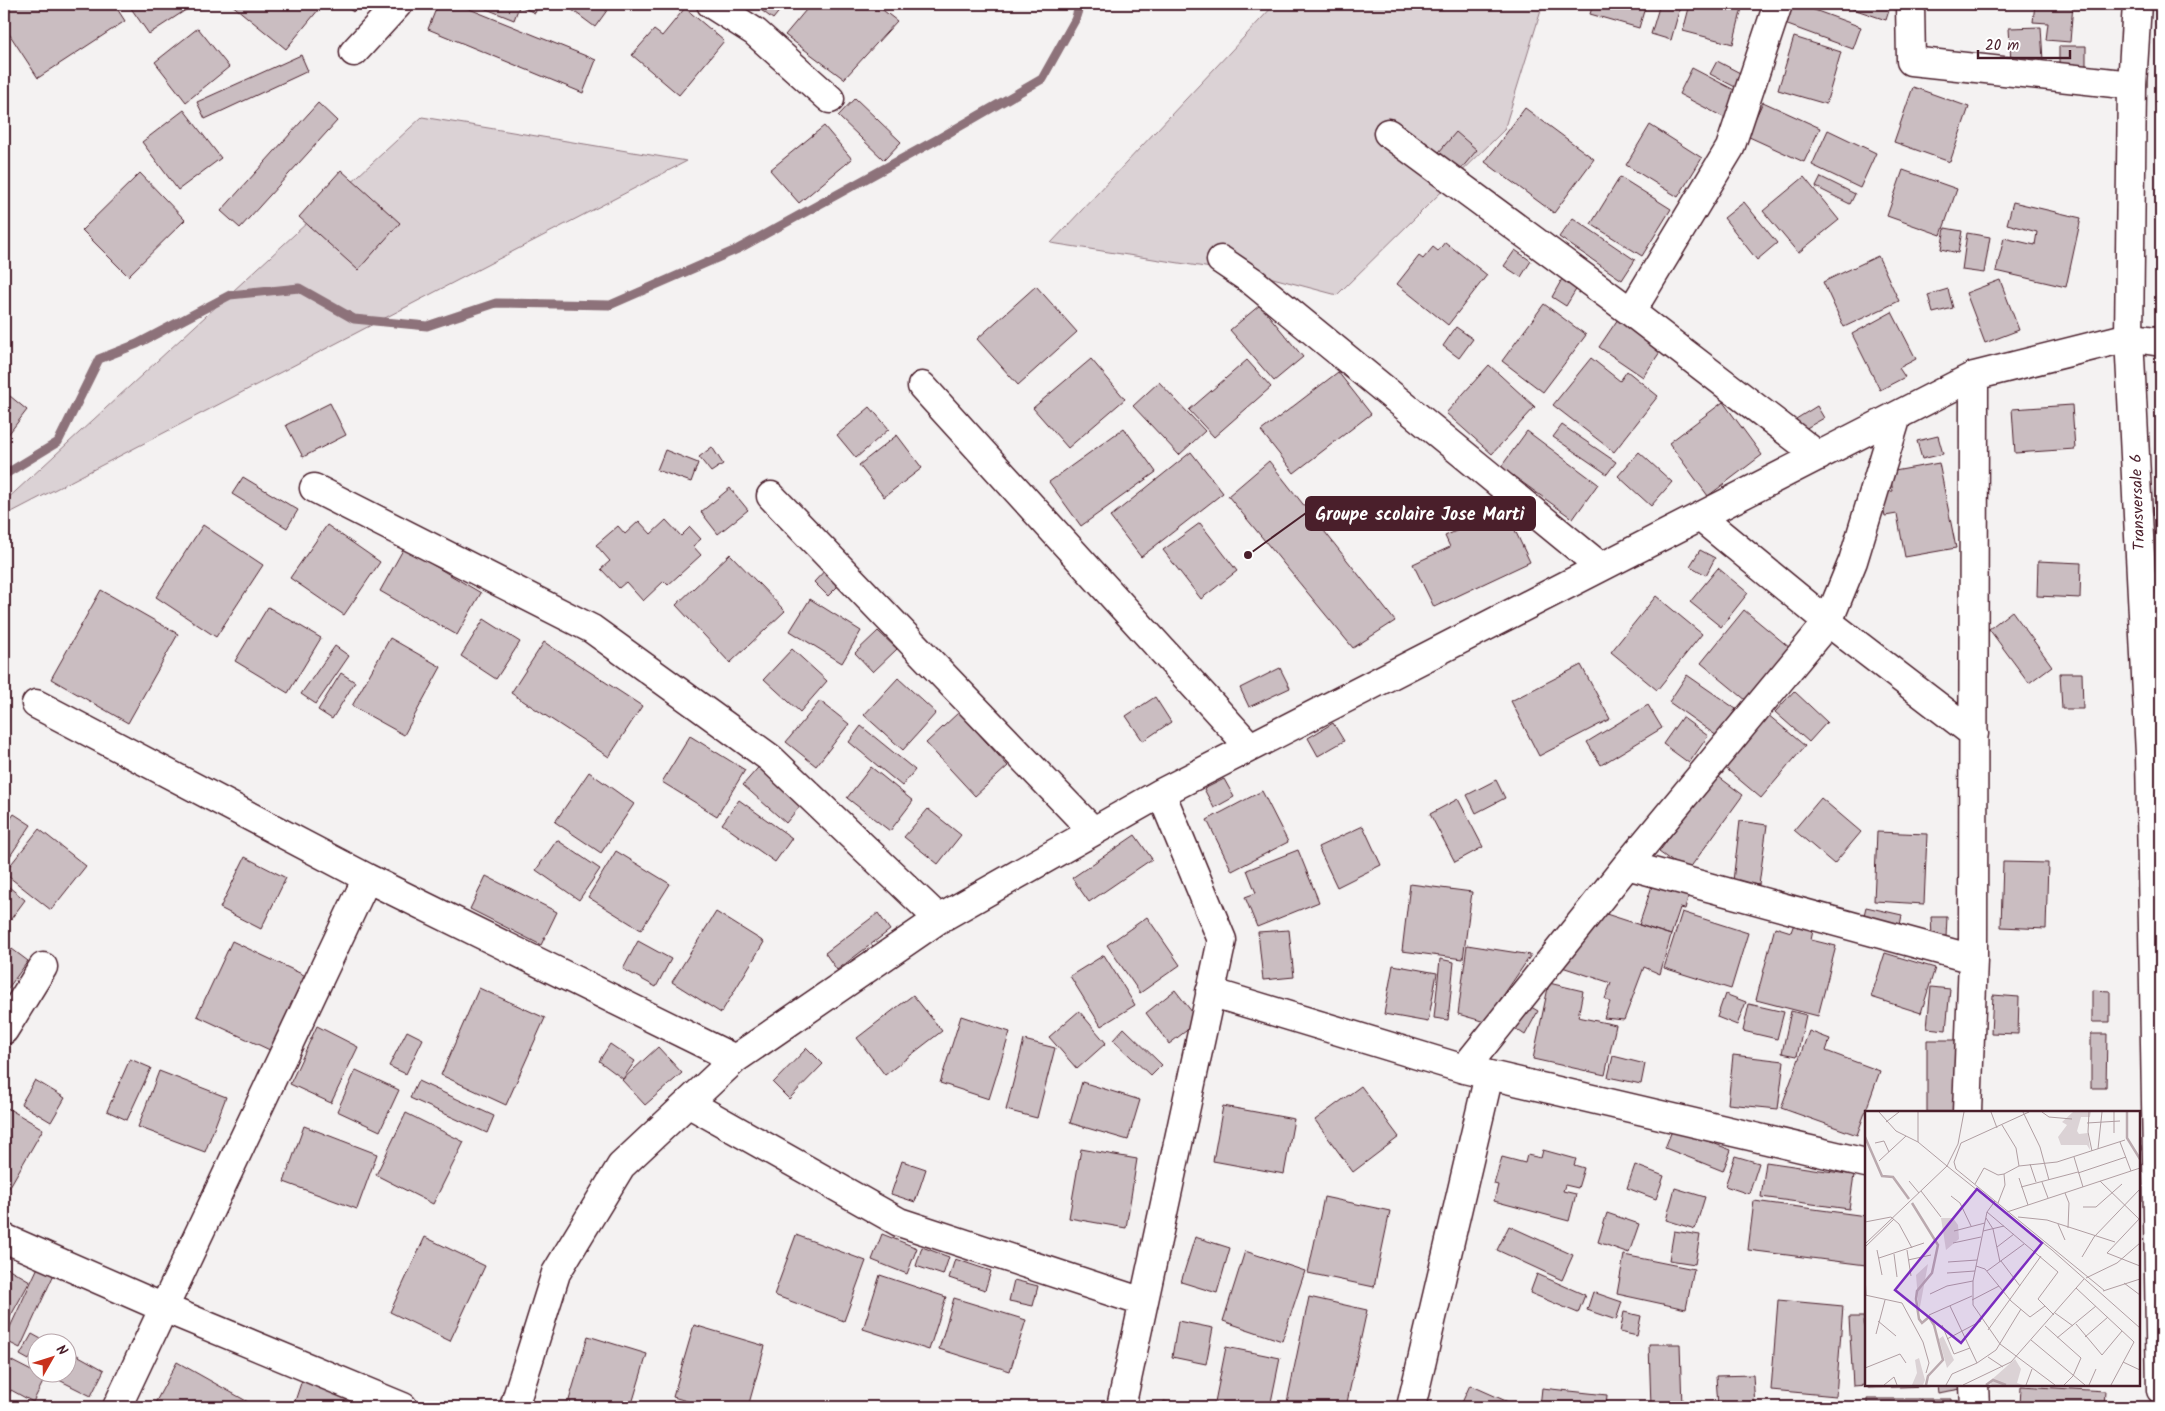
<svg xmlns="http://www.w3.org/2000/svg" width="2165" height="1411" font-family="Kalam,sans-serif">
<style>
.green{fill:#dbd2d5;stroke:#927880}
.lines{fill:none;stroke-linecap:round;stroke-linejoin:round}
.stream{stroke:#8d727a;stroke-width:9}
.building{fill:#cabdc1;stroke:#4a1f2b}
.minor-casing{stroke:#4a1f2b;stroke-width:31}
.major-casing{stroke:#4a1f2b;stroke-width:31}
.minor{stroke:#fff;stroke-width:28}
.major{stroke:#fff;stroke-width:28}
.labels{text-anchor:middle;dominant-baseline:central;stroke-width:5;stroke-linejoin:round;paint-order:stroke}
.street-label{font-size:16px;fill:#4a1f2b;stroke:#fff}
.inset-river{fill:none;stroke:#baa9ae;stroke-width:2.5}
.inset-road{fill:none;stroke:#b09ea2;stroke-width:1}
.view{fill:#7b2cbf;fill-opacity:0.15;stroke:#7b2cbf;stroke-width:2.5}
.inset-edge{fill:none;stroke:#4a1f2b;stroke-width:2.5}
.leader{fill:none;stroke:#4a1f2b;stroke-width:2}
.callout-dot{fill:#4a1f2b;stroke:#fff;stroke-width:2}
.callout{fill:#4a1f2b;stroke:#4a1f2b;stroke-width:2}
.callout-label{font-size:18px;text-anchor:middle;font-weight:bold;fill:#fff}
</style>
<rect width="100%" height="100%" fill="#f4f2f2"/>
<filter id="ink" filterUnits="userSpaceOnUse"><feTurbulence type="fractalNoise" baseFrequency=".02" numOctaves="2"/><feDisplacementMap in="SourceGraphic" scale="10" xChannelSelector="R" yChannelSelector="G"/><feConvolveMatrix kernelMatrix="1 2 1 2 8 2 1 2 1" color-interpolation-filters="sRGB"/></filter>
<g filter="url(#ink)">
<path class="green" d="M1275 4H1543L1504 130 1337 295 1269 277 1051 243Z
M422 117 687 161 4 516V502Z"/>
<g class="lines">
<path class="stream" d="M4 475 58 442 99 359 137 344 230 295 299 288 354 319 427 326 496 303 610 305 738 249 938 139 1042 79 1075 20 1080 4
M4 716V721"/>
</g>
<path class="building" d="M4 4H114L125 21 38 78 4 26Z
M128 4H195L149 34Z
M231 4H313L319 9 286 49Z
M343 4H360L353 12Z
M438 4H457L596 60 583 93 428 29Z
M474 4H520L514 20Z
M524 4H539L535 13 522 7Z
M564 4H600L608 9 595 27Z
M753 4H785L773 19Z
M811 4H875L897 21 844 79 785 35Z
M1593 4H1646L1639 28 1590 14Z
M1660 4H1681L1671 40 1651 34Z
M1690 4H1743L1733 44 1683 31Z
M1792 4H1798L1861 27 1853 49 1785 24Z
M1838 4H1891L1886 20Z
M2035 4H2073L2070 42 2046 40 2048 23 2033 22Z
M685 8 724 41 679 95 632 55 654 30 662 36Z
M2041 27 2043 61 2011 63 2009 28Z
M198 28 229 67 186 102 155 62Z
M1794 37 1841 52 1826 104 1778 90Z
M2059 46H2086V72L2059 71Z
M301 55 308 71 205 119 197 102Z
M1717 61 1744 75 1737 88 1710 74Z
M1692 68 1740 93 1727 119 1679 94Z
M1913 87 1969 107 1950 162 1894 142Z
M855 98 901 142 884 160 838 116Z
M1763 102 1820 128 1804 162 1747 136Z
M318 103 337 121 240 228 221 211Z
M1525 108 1594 159 1554 213 1485 162Z
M184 110 221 158 178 190 142 142Z
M1650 125 1702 158 1678 197 1626 165Z
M824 126 852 159 799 203 770 170Z
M1828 130 1876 153 1860 188 1812 165Z
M1456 132 1477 150 1460 170 1439 152Z
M341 170 400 223 358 270 299 217Z
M1903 170 1957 189 1941 235 1887 216Z
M140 173 185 220 128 276 82 230Z
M1620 177 1671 209 1642 256 1591 224Z
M1804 177 1839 220 1798 253 1763 211Z
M1821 177 1855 194 1850 204 1816 187Z
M1744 202 1777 243 1757 260 1724 218Z
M2013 202 2081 218 2066 287 1996 271 2004 238 2035 245 2037 232 2007 224Z
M1573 218 1635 260 1622 280 1559 237Z
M1945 228 1962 231 1958 253 1941 249Z
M1967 233 1990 237 1984 273 1962 270Z
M1445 242 1487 275 1448 325 1397 284 1419 256 1423 259 1433 247 1438 251Z
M1515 250 1531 261 1521 277 1504 266Z
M1878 256 1899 301 1844 327 1823 282Z
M1562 279 1577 288 1566 306 1552 297Z
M2000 280 2019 330 1985 343 1966 293Z
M1036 286 1077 332 1018 385 977 339Z
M1948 289 1953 308 1933 313 1928 295Z
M1544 304 1586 335 1543 392 1502 361Z
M1260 305 1303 357 1274 381 1230 330Z
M1892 312 1916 359 1899 368 1905 377 1880 390 1852 334Z
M1618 319 1662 349 1643 377 1599 347Z
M1456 327 1473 339 1459 358 1443 346Z
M1591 358 1620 381 1627 371 1658 396 1614 452 1553 405Z
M1091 359 1125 399 1068 448 1033 408Z
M1247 360 1271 387 1214 437 1189 410Z
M1489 365 1535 407 1492 454 1446 413Z
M1338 372 1371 414 1294 473 1261 431Z
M1159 382 1205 431 1179 455 1133 406Z
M10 396 27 410 4 440V404Z
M1723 402 1762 455 1708 496 1669 443Z
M330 403 346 435 303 457 286 425Z
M2072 405 2075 449 2015 453 2012 409Z
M1817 406 1824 418 1803 430 1796 419Z
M870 407 889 429 856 458 837 435Z
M1562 425 1616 462 1607 474 1553 437Z
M1124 428 1156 472 1081 526 1049 482Z
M1527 431 1598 484 1573 519 1501 467Z
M897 435 922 468 884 497 859 465Z
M1938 436 1943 454 1922 459 1917 441Z
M712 447 723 464 711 472 699 457Z
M665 450 698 463 691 482 657 470Z
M1191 452 1223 493 1141 557 1110 517Z
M1639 452 1672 482 1651 506 1618 476Z
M1269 461 1395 621 1353 648 1228 496Z
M1939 463 1956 548 1905 557 1897 514 1885 516 1880 493 1893 491 1889 472Z
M243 477 298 510 287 528 232 494Z
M730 488 748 510 718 534 701 512Z
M1498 516 1503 529 1512 524 1530 562 1434 607 1413 564 1450 547 1445 536 1487 517 1488 520Z
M666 520 681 536 690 527 701 539 693 546 701 555 668 585 664 581 643 601 626 582 619 588 601 569 610 561 596 545 618 526 625 534 639 521 651 534Z
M1200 523 1237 571 1201 599 1163 550Z
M203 525 263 565 216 637 156 597Z
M327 525 380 562 344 615 290 578Z
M404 548 481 593 457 635 380 591Z
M1700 550 1715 558 1706 575 1690 566Z
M730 554 785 611 730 663 676 605Z
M2038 561 2081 563 2080 598 2037 596Z
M828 567 843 581 828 596 814 582Z
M1718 568 1748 593 1721 627 1690 602Z
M101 590 178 634 128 723 51 679Z
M1656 596 1702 634 1657 690 1611 652Z
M810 599 861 631 842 663 790 631Z
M268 607 321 638 288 693 235 661Z
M1744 610 1790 648 1747 701 1701 663Z
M2012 611 2052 666 2029 683 1989 629Z
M484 619 520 642 496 679 461 656Z
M878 631 897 649 873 672 855 653Z
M390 638 441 667 404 735 352 706Z
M544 642 642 706 609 757 511 693Z
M335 646 349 656 316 704 301 694Z
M792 649 827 681 800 712 764 679Z
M1581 665 1610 719 1539 756 1511 701Z
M1280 668 1290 688 1249 707 1240 688Z
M341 673 355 682 332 719 318 710Z
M2060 673H2082L2083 709H2062Z
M1687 675 1736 709 1717 736 1669 702Z
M898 678 936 713 903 750 864 715Z
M1794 691 1827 722 1809 742 1775 712Z
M1155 697 1171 722 1143 741 1126 716Z
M820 701 849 724 816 766 786 742Z
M1648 705 1662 728 1601 765 1587 742Z
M959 712 1008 766 975 796 926 743Z
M1767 714 1805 746 1761 798 1723 766Z
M1682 717 1708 736 1689 763 1663 744Z
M1333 723 1344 741 1318 756 1308 738Z
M861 726 915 770 902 786 849 742Z
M690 736 745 770 717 816 662 782Z
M763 762 806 799 786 823 743 785Z
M871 767 913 801 890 831 847 798Z
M589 772 634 804 601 853 555 822Z
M1715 774 1743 795 1687 872 1659 852Z
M1224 779 1234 797 1214 808 1204 789Z
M1496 780 1505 798 1476 813 1467 795Z
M1262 791 1288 842 1232 871 1207 820Z
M1821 798 1861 832 1834 864 1794 830Z
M1458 799 1483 847 1455 862 1430 814Z
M739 800 792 838 775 862 722 824Z
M928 809 961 835 938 864 904 837Z
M14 814 31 825 4 865V828Z
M1740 821 1767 825 1759 885 1733 881Z
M1363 826 1381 865 1337 887 1318 847Z
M39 829 86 866 51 910 4 873Z
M1877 832 1927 834 1924 904 1874 901Z
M1135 835 1152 859 1089 902 1072 878Z
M557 840 600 869 579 900 536 870Z
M1298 850 1319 902 1257 927 1245 897 1256 893 1247 870Z
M616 851 670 884 641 930 588 897Z
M245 857 286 878 261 929 220 908Z
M2003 862 2048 863 2046 929 2001 927Z
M486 876 557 912 541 945 470 909Z
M4 883 25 900 5 927 4 926Z
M1653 883 1689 894 1685 909 1680 908 1671 935 1639 925Z
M1410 884 1472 892 1463 959 1402 951Z
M1866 907 1902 915 1899 930 1862 923Z
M716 912 764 942 721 1013 672 982Z
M1600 912 1671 935 1660 974 1644 967 1624 1020 1604 1018 1610 1002 1605 999 1611 983 1559 966Z
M1682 912 1748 933 1731 989 1664 968Z
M878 913 890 930 837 970 825 953Z
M1147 917 1180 965 1140 993 1107 945Z
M1931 917H1947L1946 937H1932Z
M1795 921 1814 926 1811 940 1836 946 1818 1016 1756 1000 1775 927 1791 932Z
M1289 930 1294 977 1263 980 1258 932Z
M232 941 306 976 272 1051 197 1016Z
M638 941 671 959 656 987 623 969Z
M1467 945 1531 955 1485 1022 1458 1014Z
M12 949 28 961 4 994V960Z
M1885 953 1935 968 1921 1013 1871 997Z
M1104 955 1135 1005 1101 1026 1070 976Z
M1440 959 1454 962 1448 1020 1434 1018Z
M1393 965 1437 973 1428 1022 1384 1014Z
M1549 983 1583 991 1578 1017 1616 1025 1605 1075 1533 1059Z
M1931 987 1950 989 1946 1030 1927 1028Z
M479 988 545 1018 506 1105 441 1075Z
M1175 990 1199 1021 1169 1044 1146 1013Z
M2092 990 2110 991V1022H2092Z
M1725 994 1746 1002 1737 1025 1717 1017Z
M913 995 942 1031 885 1075 857 1038Z
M1993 995 2019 997 2018 1034 1991 1033Z
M1526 1004 1538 1011 1525 1035 1513 1027Z
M1749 1004 1784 1012 1777 1039 1743 1031Z
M1079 1011 1106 1043 1077 1069 1049 1037Z
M1791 1011 1806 1015 1797 1056 1782 1053Z
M961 1016 1010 1032 989 1099 940 1083Z
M317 1026 358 1047 331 1103 290 1084Z
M1124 1028 1162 1065 1151 1076 1113 1040Z
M407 1031 423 1039 406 1074 389 1066Z
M1809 1031 1830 1039 1826 1051 1880 1071 1857 1135 1781 1108Z
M2091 1034H2107L2106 1088H2091Z
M1024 1040 1055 1048 1037 1118 1006 1110Z
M1927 1040H1959V1112H1927Z
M610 1044 635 1061 623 1079 599 1061Z
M658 1047 682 1073 645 1105 622 1080Z
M807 1048 823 1064 789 1099 773 1083Z
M1733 1055 1784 1061 1778 1109 1728 1104Z
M1613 1056 1645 1064 1641 1084 1608 1077Z
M130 1059 151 1068 127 1120 107 1111Z
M356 1070 399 1090 380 1131 337 1111Z
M159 1071 226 1097 205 1152 138 1127Z
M35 1080 65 1098 51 1122 21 1104Z
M418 1081 494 1116 487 1133 410 1098Z
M1082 1082 1140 1100 1128 1140 1070 1123Z
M1361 1086 1399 1137 1353 1172 1315 1120Z
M4 1106 43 1129 9 1188 4 1185Z
M1223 1106 1294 1119 1284 1174 1213 1161Z
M406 1113 464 1142 433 1204 376 1175Z
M304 1126 377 1154 357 1209 284 1182Z
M1673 1128 1731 1150 1723 1171 1665 1148Z
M1081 1149 1137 1159 1126 1228 1069 1218Z
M1543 1150 1576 1159 1574 1165 1584 1168 1578 1188 1565 1185 1563 1191 1576 1194 1569 1221 1494 1201 1498 1185 1494 1184 1502 1157 1525 1163 1527 1155 1541 1158Z
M1735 1156 1759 1163 1749 1194 1725 1186Z
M902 1161 926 1169 915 1202 891 1194Z
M1766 1162 1854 1175 1849 1209 1761 1197Z
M1635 1165 1664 1176 1656 1199 1627 1188Z
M1675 1188 1705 1197 1695 1229 1666 1220Z
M1324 1197 1390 1211 1374 1287 1308 1273Z
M1754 1201 1866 1216V1265L1748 1250Z
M1607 1213 1639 1224 1629 1253 1598 1242Z
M1509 1226 1573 1255 1562 1280 1497 1250Z
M1674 1231 1700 1235 1695 1264 1669 1260Z
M882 1234 917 1248 907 1274 872 1260Z
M796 1235 866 1261 844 1321 774 1295Z
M425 1237 485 1266 450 1341 390 1312Z
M1195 1237 1230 1248 1217 1293 1181 1282Z
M922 1247 949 1257 943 1275 916 1266Z
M1245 1251 1305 1271 1282 1341 1223 1321Z
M1624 1255 1694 1269 1686 1309 1617 1294Z
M955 1259 991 1271 985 1290 949 1278Z
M39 1265 55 1272 20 1348 4 1340Z
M4 1266 30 1281 4 1328Z
M1537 1274 1585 1295 1578 1313 1530 1293Z
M880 1275 946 1297 929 1350 863 1329Z
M1014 1280 1038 1286 1033 1306 1009 1301Z
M1593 1292 1622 1302 1616 1320 1587 1310Z
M1309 1297 1367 1310 1346 1407H1286Z
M954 1298 1026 1320 1010 1371 939 1349Z
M1778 1300 1843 1306 1836 1396 1771 1390Z
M1624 1312 1641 1316 1637 1336 1620 1332Z
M1849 1317H1864L1867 1385 1853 1386Z
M1178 1321 1213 1328 1206 1364 1172 1357Z
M694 1325 765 1346 748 1407H707L673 1397Z
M32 1334 41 1339 29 1360 20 1355Z
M588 1336 647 1354 631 1407H567Z
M1649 1344H1680L1682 1407H1651Z
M1226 1347 1280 1358 1270 1407H1214Z
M68 1350 104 1370 91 1396 47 1374H68Z
M38 1354V1369L32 1366Z
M4 1357 45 1378 33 1402 11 1390 4 1404Z
M177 1362 257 1407H153Z
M1753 1375 1755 1407H1718L1716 1376Z
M302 1380 368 1404 367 1407H303L294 1404Z
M1470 1385 1515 1405 1513 1407H1460Z
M1868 1385H1929V1386L1868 1388Z
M1937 1385H1960L1961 1389 1938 1393Z
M2021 1386 2105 1391 2104 1407H2020Z
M1542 1388 1607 1395 1606 1407H1540Z
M1867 1399H1951V1407H1867Z
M10 1401 22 1407H7Z
M1164 1401 1184 1407H1162Z
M1826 1405V1407H1762Z"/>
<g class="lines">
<g class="minor-casing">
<path id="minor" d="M711 4 755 32 830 99
M1910 4 1911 61 2132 85
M354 52 398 4
M1388 133 1631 312 1819 456
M1221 260 1252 281 1601 567
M1631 312 1730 148 1778 4
M922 386 1250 747
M314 488 592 629 770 758 939 919
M771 496 1093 831
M1700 517 1828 622 1974 734
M36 704 367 878 735 1059
M1627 865 1973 959
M1210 992 1464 1069 1866 1163
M4 1030 43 967
M1464 1069 1627 865 1828 622 1853 561 1897 416
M688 1103 899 1222 1143 1302
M1967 1112 1973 959 1974 376
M4 1238 164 1308 403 1407
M1974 1385 1975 1407
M117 1407 367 878
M514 1407 556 1273 621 1166 735 1059 939 919 1161 793 1974 376 2129 337 2161 342
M1121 1407 1222 940 1161 793
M1411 1407 1489 1075"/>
</g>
<g class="major-casing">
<path id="major" d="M2137 4 2132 85 2129 337 2150 754 2161 1390"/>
</g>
<use href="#minor" class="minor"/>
<use href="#major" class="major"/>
</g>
</g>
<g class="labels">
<g class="street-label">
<text transform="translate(2138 502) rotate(-92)">Transversale 6</text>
</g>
</g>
<g transform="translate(1865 1111)">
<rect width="275" height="275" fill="#f4f2f2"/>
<path d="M208 1H226L225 6H216L212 20 214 23 223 22 225 39 222 34H196L193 26 202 14 197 11ZM76 107H88L93 114 94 128 81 139ZM63 153 54 201 51 164ZM78 225 89 249 82 257 74 228ZM54 247 60 269 58 274H47L52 262 50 249ZM150 248 156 258 152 272 158 274H127L124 271Z" fill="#dbd2d5"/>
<path class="inset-river" d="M262 1V27L275 48M0 26 17 65 28 66 44 88M47 92 73 134 67 162 52 180 51 188 54 208 57 212 64 206 69 214 78 249 63 265 61 274M121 274 128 269 141 274"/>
<path class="inset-road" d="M14 1 31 20 53 31 82 55M53 1V31M126 1 132 17M158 1 175 36 184 69M177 1 184 6 207 8M224 1 223 21 227 40M249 1V22M21 11 34 1M222 12 255 10M137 14 151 37 154 55M255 31 266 60M10 32 19 30 24 41M96 32 89 51 91 58 240 180M96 32 164 1M233 38 237 1M209 46 218 76M14 50 41 25M165 53 171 71M82 55 187 139 275 217M213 62 261 46M154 67 163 94M44 70 54 82M235 70 274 108M177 71 183 87M110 73 119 57 133 64 139 63 154 55 192 51 260 29M156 76 213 61M56 80 76 106M200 82 204 92 203 117M86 85 95 92 106 115M130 90 122 101 108 170V194L135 233 190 274M133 92 140 74 139 63M218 96H231L257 73M122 101 193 161 173 188 189 204M142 101 275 57M153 106 182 109 250 131M121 107 128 118 135 151M275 107 242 142 275 155M0 111 26 106 34 113 47 137M193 113 200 129M89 120 120 112M118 120 139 115M88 132 116 126M0 133 82 55 93 33 99 1M0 136 29 108M132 136 149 123M12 139 17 164M42 139 46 165M29 143 32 166M217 146 229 126 275 78M14 147 59 132M43 149 66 144M136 150 155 175M83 151 112 149M111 155 120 158 146 190 165 206 180 195M122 160 159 133M82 162 110 160M0 163 1 184M221 167 252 152 275 132M259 172 275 184M211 177 269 231 246 274M238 180 275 168M65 183 82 175 108 170M0 184 37 192 58 231 64 252 61 262M107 189 134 175M85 195 112 252M190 202 208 215M64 204 107 185M13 210 31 225M211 213 237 244 257 220M77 214 89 243 105 237M180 215 216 247 208 265 199 274M123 219 176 145M11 223 20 189M220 226 243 206M192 227 231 195M82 228 116 210M166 229 220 274M123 246 138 256M258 251 275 259M0 257 35 243 41 252M19 274 29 266 32 274M81 274 87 263 112 252 131 239 156 198M98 274 146 251 219 168M161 274 167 258M224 274 231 258"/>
<path class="view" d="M112 78 177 132 96 232 30 179Z"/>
<rect width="275" height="275" class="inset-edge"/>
</g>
<path class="leader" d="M1248 555L1306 513"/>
<circle class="callout-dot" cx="1248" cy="555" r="5"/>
<rect class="callout" x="1306" y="497" width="229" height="33" rx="5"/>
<g class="callout-label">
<text x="1420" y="520">Groupe scolaire Jose Marti</text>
</g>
<rect width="2165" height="1411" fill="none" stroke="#fff" stroke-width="20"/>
<rect x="10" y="10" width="2145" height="1391" fill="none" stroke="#4a1f2b" stroke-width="2" filter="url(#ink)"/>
<g transform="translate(52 1358) rotate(51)"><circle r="24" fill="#ffffff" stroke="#b7a5aa"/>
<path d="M0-4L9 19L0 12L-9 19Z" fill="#c8321e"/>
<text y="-8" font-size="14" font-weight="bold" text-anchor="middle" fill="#4a1f2b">N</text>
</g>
<path d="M1978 50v8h92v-8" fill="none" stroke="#4a1f2b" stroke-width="2.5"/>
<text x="1985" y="50" font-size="15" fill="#4a1f2b" stroke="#ffffff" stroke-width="4" paint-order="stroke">20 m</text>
</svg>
